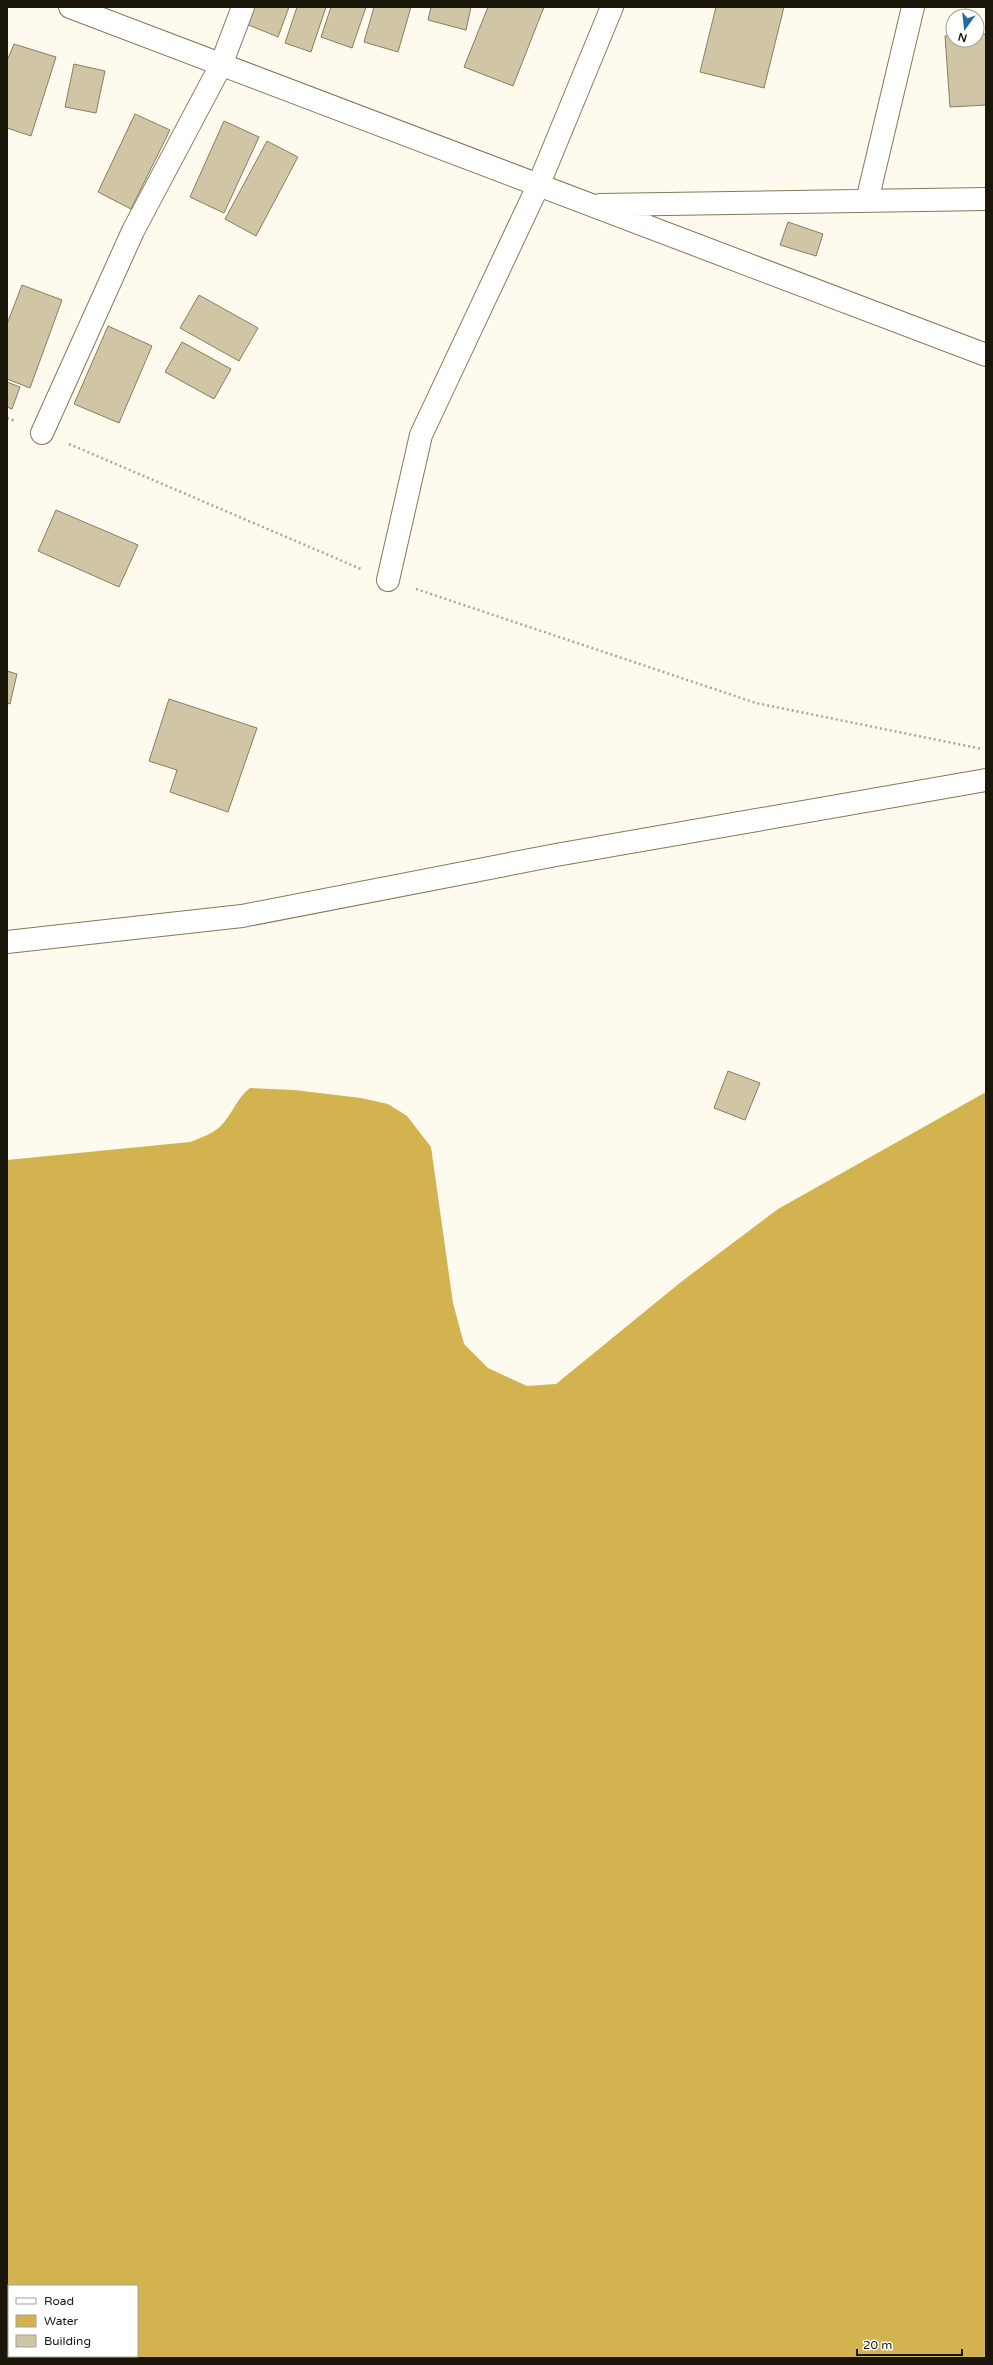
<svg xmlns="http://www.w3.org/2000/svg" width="993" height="2365" font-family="'Varela Round',sans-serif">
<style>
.water{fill:#d3b250;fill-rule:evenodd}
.building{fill:#d0c5a5;stroke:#887e60}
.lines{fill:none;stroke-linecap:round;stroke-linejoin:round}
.street-casing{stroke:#83795b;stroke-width:24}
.secondary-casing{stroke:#83795b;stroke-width:24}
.path{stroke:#aaa699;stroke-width:2.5;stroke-dasharray:2 3;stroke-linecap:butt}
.street{stroke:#fff;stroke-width:22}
.secondary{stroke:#fff;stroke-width:22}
</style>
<rect width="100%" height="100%" fill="#fefaed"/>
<path class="water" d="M250 1088 294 1090 361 1098 388 1104 407 1116 431 1147 453 1303 464 1344 488 1368 527 1386 556 1384 681 1282 778 1209 986 1092V2358H7V1160L190 1142C203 1137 216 1133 225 1121 234 1110 238 1097 250 1088ZM9 2286H137V2356H9Z"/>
<path class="building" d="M252 7H289L278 37 246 24Z
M297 7H326L311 52 285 43Z
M331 7H366L352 48 321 37Z
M374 7H411L398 52 364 42Z
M431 7H471L466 30 428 20Z
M488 7H544L513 86 464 67Z
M716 7H784L764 88 700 72Z
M977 34H986V105L950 107 945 36 953 35V40H977Z
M14 44 56 57 31 136 7 128V61Z
M74 64 105 71 96 113 65 107Z
M135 114 170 130 131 209 98 192Z
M224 121 259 137 224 213 190 197Z
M267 141 298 157 256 236 225 219Z
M788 222 823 234 816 256 780 245Z
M22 285 62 300 30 388 7 379V324Z
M199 295 258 328 239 361 180 328Z
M108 326 152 346 119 423 74 404Z
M182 342 231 369 214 399 165 372Z
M7 382 20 387 12 409 7 407Z
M56 510 138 545 119 587 38 551Z
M7 671 17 674 10 704 7 703Z
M169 699 257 728 228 812 170 792 177 770 149 761Z
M728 1071 760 1083 745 1120 714 1108Z"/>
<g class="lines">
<g class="street-casing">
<path id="street" d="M42 433 133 231 221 65 243 7
M388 580 421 435 538 186 612 7
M7 942 242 916 556 855 986 780"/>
</g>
<g class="secondary-casing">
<path id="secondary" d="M70 7 986 355
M867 201 913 7
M600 205 986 199"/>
</g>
<path class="path" d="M7 418 15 421
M69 444 361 569
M416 589 756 703 982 749"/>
<use href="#street" class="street"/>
<use href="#secondary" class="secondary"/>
</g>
<rect width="993" height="2365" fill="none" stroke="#1a160a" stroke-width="16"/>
<rect x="8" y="2285" width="130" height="72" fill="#ffffff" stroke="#a3a29d"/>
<rect x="16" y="2298" width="20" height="6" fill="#ffffff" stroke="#a3a29d"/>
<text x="44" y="2305" font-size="12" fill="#1a160a">Road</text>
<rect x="16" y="2315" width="20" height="12" fill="#d3b250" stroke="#a3a29d"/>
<text x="44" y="2325" font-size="12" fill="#1a160a">Water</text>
<rect x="16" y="2335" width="20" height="12" fill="#d0c5a5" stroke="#a3a29d"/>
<text x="44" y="2345" font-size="12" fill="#1a160a">Building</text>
<g transform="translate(965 28) rotate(195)"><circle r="19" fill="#ffffff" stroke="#a3a29d"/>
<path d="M0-3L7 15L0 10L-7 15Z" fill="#1d6e9f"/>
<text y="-6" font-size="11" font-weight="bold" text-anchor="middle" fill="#1a160a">N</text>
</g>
<path d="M857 2349v6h105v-6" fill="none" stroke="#1a160a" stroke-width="2"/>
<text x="863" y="2349" font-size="12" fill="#1a160a" stroke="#ffffff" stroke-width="3" paint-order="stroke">20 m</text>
</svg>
